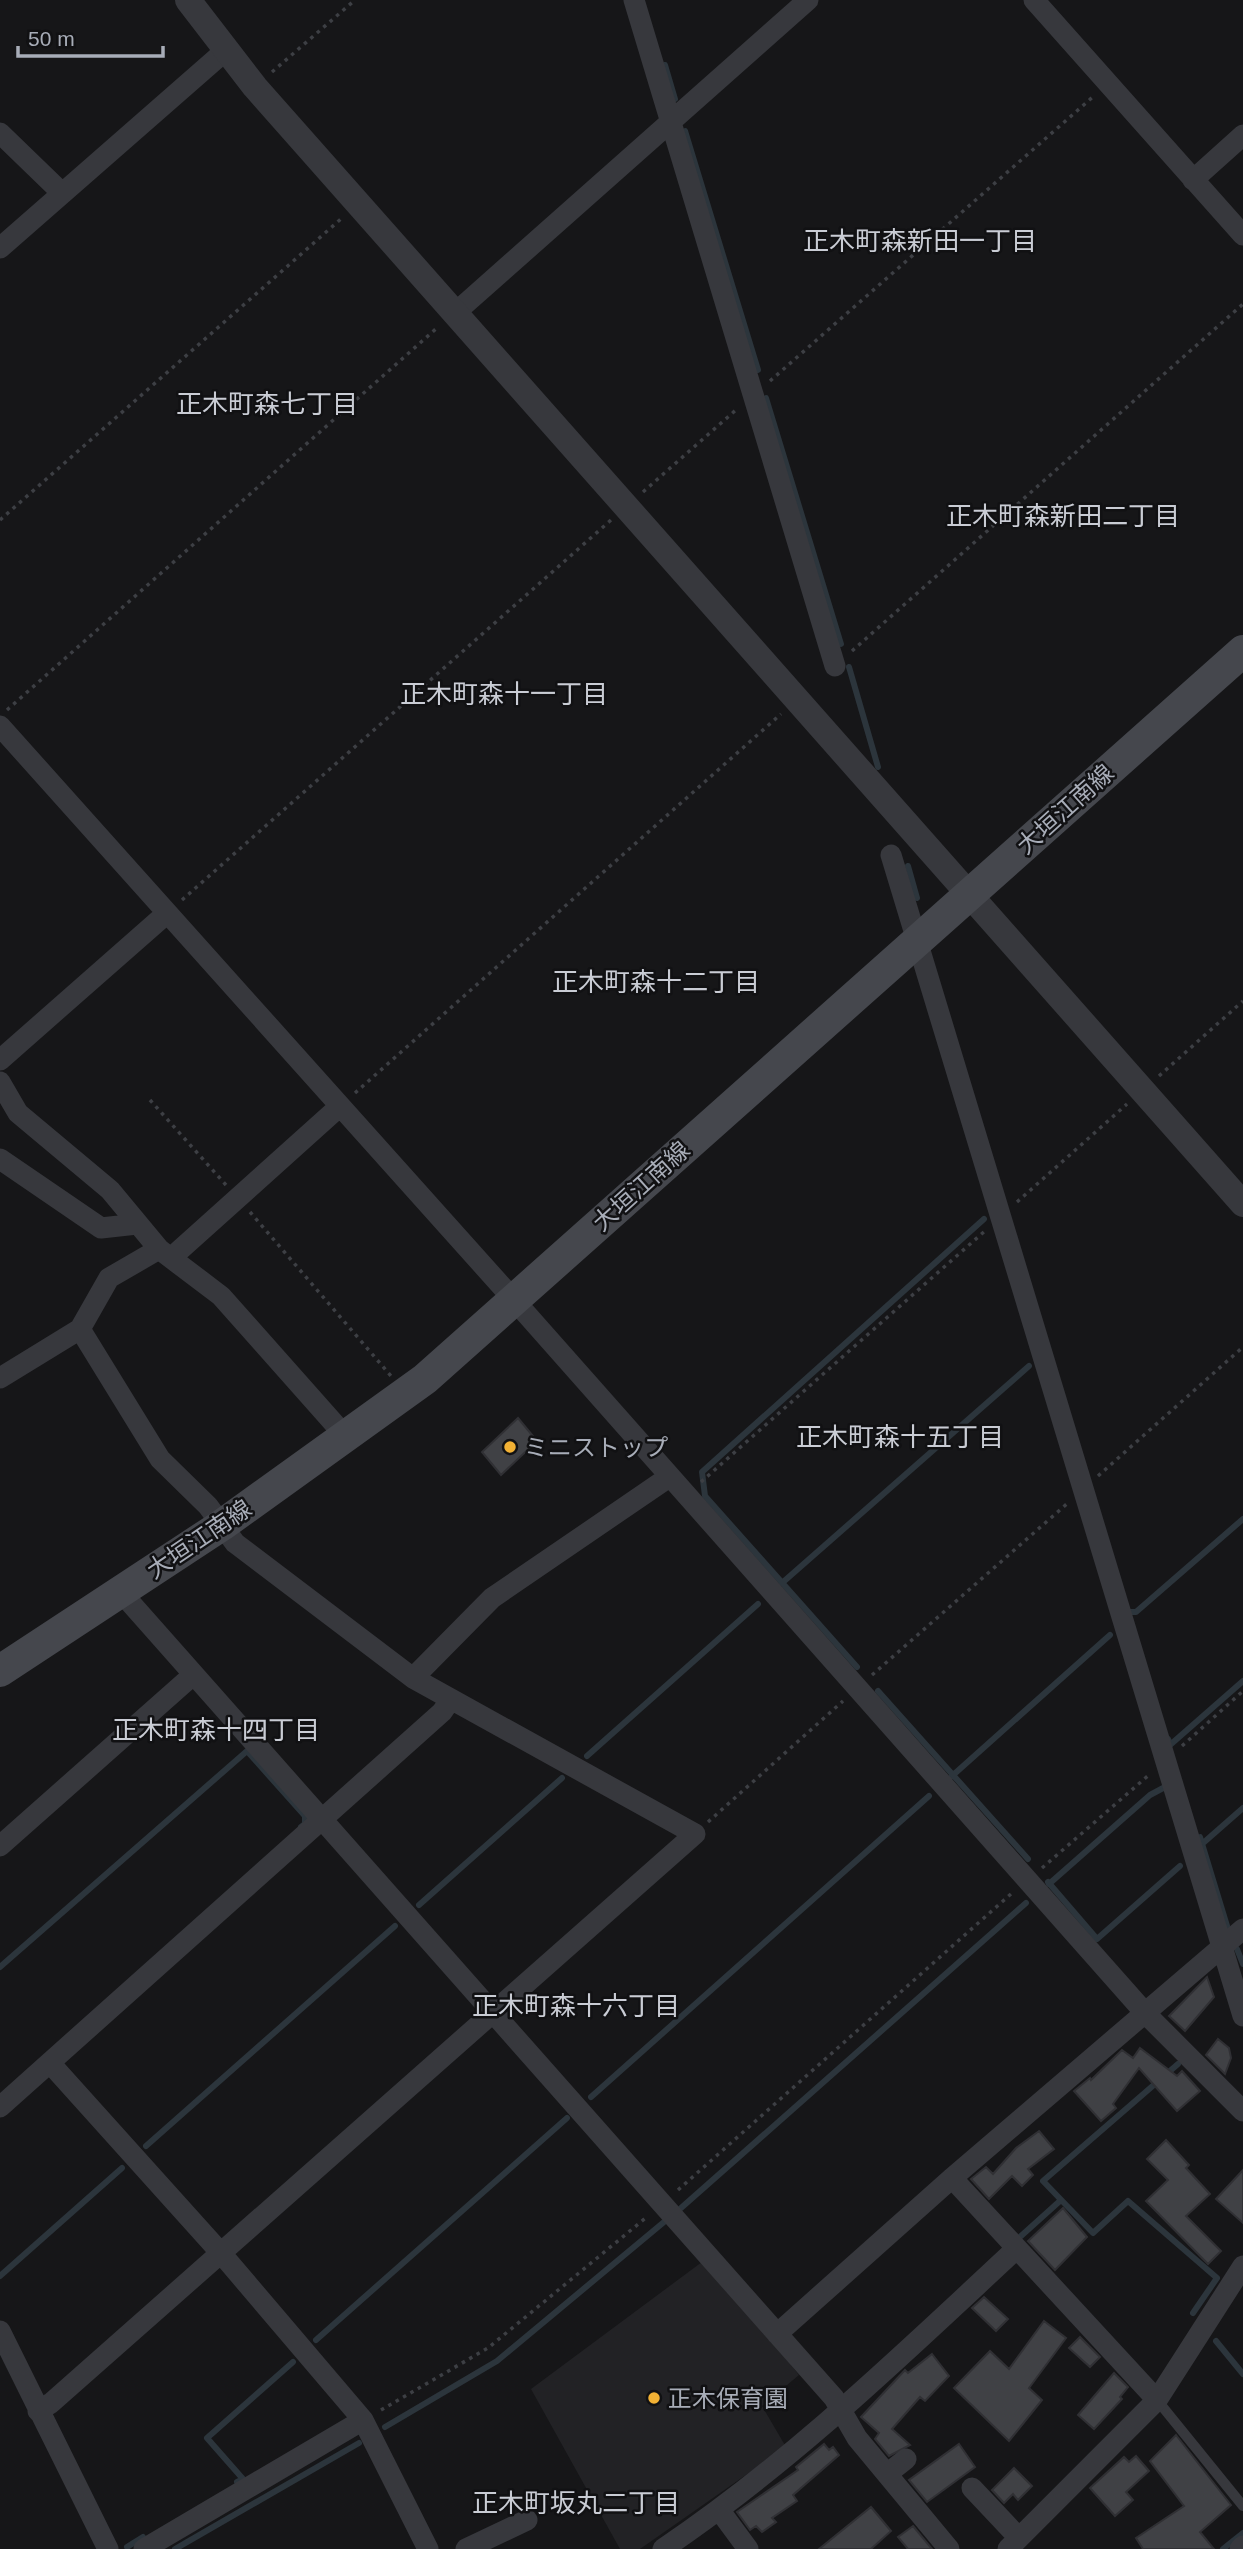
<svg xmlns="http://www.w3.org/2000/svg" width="1243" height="2549" font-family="Arial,'Noto Sans JP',sans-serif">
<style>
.built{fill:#222225}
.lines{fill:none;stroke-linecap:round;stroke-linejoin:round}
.stream{stroke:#2c353c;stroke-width:6}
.building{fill:#404145;stroke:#303034;stroke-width:2}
.path{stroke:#3d3f44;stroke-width:3.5;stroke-dasharray:3.5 5;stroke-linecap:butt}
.service{stroke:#37383d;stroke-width:10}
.minor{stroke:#37383d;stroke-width:21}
.tertiary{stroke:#37383d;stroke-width:26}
.secondary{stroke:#45474d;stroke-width:32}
.poi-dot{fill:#f2b134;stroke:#111113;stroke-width:2.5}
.labels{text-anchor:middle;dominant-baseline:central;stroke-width:5;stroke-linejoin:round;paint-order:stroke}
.street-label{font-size:24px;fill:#a8adb8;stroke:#111113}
.poi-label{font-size:24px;fill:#a8adb8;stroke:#111113;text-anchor:start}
.neighbourhood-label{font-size:26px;fill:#c9ccd4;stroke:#111113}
</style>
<rect width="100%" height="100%" fill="#161618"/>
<path class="built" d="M706 2259 799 2375 762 2406 786 2447 640 2549H620L531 2389Z"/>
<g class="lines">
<path class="stream" d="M665 65 675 99
M685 131 758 370
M766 398 841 644
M849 667 878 767
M908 866 917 898
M782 1583 1029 1366
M1130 1612H1136L1243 1519
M857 1667 705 1496 702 1472 984 1219
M878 1691 1028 1859
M1168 1739 1170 1745 1243 1681
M587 1756 758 1604
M952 1776 1110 1635
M1200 1837 1228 1929
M1202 1844 1243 1808
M1048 1882 1097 1939 1180 1866
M1049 1884 1150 1795 1165 1787
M419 1905 562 1778
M1237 1949 1243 1964
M0 1967 247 1751 305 1816V1824L301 1827
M1178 2064 1043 2181 1093 2233 1128 2201 1217 2278 1193 2313
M591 2097 929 1796
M146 2146 395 1926
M681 2208 1026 1903
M1021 2236 1061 2200
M0 2276 122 2168
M316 2340 567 2118
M1216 2341 1243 2374
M385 2427 497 2361 664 2222
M237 2482 243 2479 207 2438 293 2362
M127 2547 143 2537
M175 2549 359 2443
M1223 2549 1243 2533"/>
</g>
<path class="building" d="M518 1418 537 1441 501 1475 482 1452Z
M1207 1977 1214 1997 1185 2031 1169 2016Z
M1218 2039 1229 2048 1231 2058 1225 2074 1206 2055Z
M1140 2048 1177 2076 1182 2071 1200 2091 1177 2111 1139 2068 1113 2104 1116 2108 1101 2121 1074 2091 1090 2078 1091 2080 1122 2050 1133 2058Z
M1039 2131 1054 2149 1028 2169 1033 2175 1022 2186 1012 2176 989 2199 971 2179 986 2167 993 2174 1016 2148Z
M1166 2140 1189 2165 1186 2168 1210 2194 1186 2216 1221 2251 1208 2264 1146 2201 1168 2180 1147 2159Z
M1243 2170V2223L1216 2199Z
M1063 2208 1087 2237 1055 2270 1028 2241Z
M984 2297 1008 2319 996 2331 972 2308Z
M1044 2321 1066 2338 1029 2388 1042 2400 1009 2441 954 2388 990 2351 1009 2369Z
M1080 2337 1100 2357 1090 2367 1069 2348Z
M932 2354 949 2376 925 2401 920 2397 892 2429 910 2445 889 2456 875 2439 879 2433 861 2417 905 2370 908 2373Z
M1114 2373 1128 2387 1120 2397 1122 2399 1094 2429 1078 2415Z
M1176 2435 1231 2505 1200 2532 1214 2549H1143L1136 2538 1184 2506 1150 2461Z
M824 2444 829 2450 833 2447 839 2455 793 2495 797 2501 772 2518 776 2522 762 2532 756 2526 750 2530 737 2512 798 2470 796 2467Z
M959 2444 975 2467 927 2502 909 2480Z
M1136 2456 1149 2471 1126 2492 1133 2500 1115 2516 1090 2488 1124 2457 1129 2462Z
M1014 2468 1032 2486 1018 2500 1013 2494 1004 2503 992 2490Z
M871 2507 891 2531 871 2549H819Z
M913 2526 932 2549H908L898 2537Z"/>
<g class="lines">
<path class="path" d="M272 72 355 0
M770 381 1095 95
M643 492 737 409
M0 520 342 218
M852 651 1243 304
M7 710 438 327
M182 900 611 520
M1159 1076 1243 1001
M355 1093 781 714
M150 1100 226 1185
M1017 1202 1127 1104
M250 1212 391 1376
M1098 1476 1243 1347
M701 1482 986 1230
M872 1675 1069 1502
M1182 1746 1243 1691
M708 1822 843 1701
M1042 1868 1150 1774
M678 2190 1012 1893
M381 2410 488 2348 648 2216"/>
<path class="service" d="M1157 2400 1243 2506"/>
<path class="minor" d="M634 0 835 666
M1034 0 1243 235
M0 133 62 193
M1193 180 1243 135
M0 248 225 51
M455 313 808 0
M0 726 514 1300 1146 2014 1243 2111
M891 855 1243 2016
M0 1060 166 914
M0 1082 18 1113 110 1190 159 1249 221 1296 347 1438
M0 1159 101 1228 137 1224
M172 1257 339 1107
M0 1378 80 1329 109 1278 159 1249
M120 1591 834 2398 857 2438 949 2549
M413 1678 492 1598 669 1477
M0 1846 193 1675
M50 2063 220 2252 363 2420 428 2549
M0 2107 442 1712 451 1699
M952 2178 1157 2400
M0 2331 108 2549
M777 2334 952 2178 1243 1929
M38 2411 51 2403 695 1834 413 1678 235 1543 208 1506 160 1459 80 1329
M887 2474 906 2459
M972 2488 1019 2538
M720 2511 748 2549
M144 2549 363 2420
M466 2549 527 2520
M663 2549C792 2462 903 2354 1016 2249
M1008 2549 1157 2400 1243 2266
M1240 2549 1243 2546"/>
<path class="tertiary" d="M188 0 255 87 1243 1204"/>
<path class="secondary" d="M0 1671 222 1525 425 1379 1243 651"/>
</g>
<g class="poi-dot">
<circle cx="510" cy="1447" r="7"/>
<circle cx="654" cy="2398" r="7"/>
</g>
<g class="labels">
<g class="street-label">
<text transform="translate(1065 809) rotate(-42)">大垣江南線</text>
<text transform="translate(641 1186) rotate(-42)">大垣江南線</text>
<text transform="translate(199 1539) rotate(-34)">大垣江南線</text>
</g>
<g class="poi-label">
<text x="524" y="1447">ミニストップ</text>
<text x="668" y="2398">正木保育園</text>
</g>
<g class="neighbourhood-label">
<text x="920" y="241">正木町森新田一丁目</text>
<text x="267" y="404">正木町森七丁目</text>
<text x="1063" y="516">正木町森新田二丁目</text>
<text x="504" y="694">正木町森十一丁目</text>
<text x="656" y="982">正木町森十二丁目</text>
<text x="900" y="1437">正木町森十五丁目</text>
<text x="216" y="1730">正木町森十四丁目</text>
<text x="576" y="2006">正木町森十六丁目</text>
<text x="576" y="2503">正木町坂丸二丁目</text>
</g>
</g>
<path d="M18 46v10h145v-10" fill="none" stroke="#a8adb8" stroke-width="3.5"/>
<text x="28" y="46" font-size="21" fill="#a8adb8" stroke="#111113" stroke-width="5" paint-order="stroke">50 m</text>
</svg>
